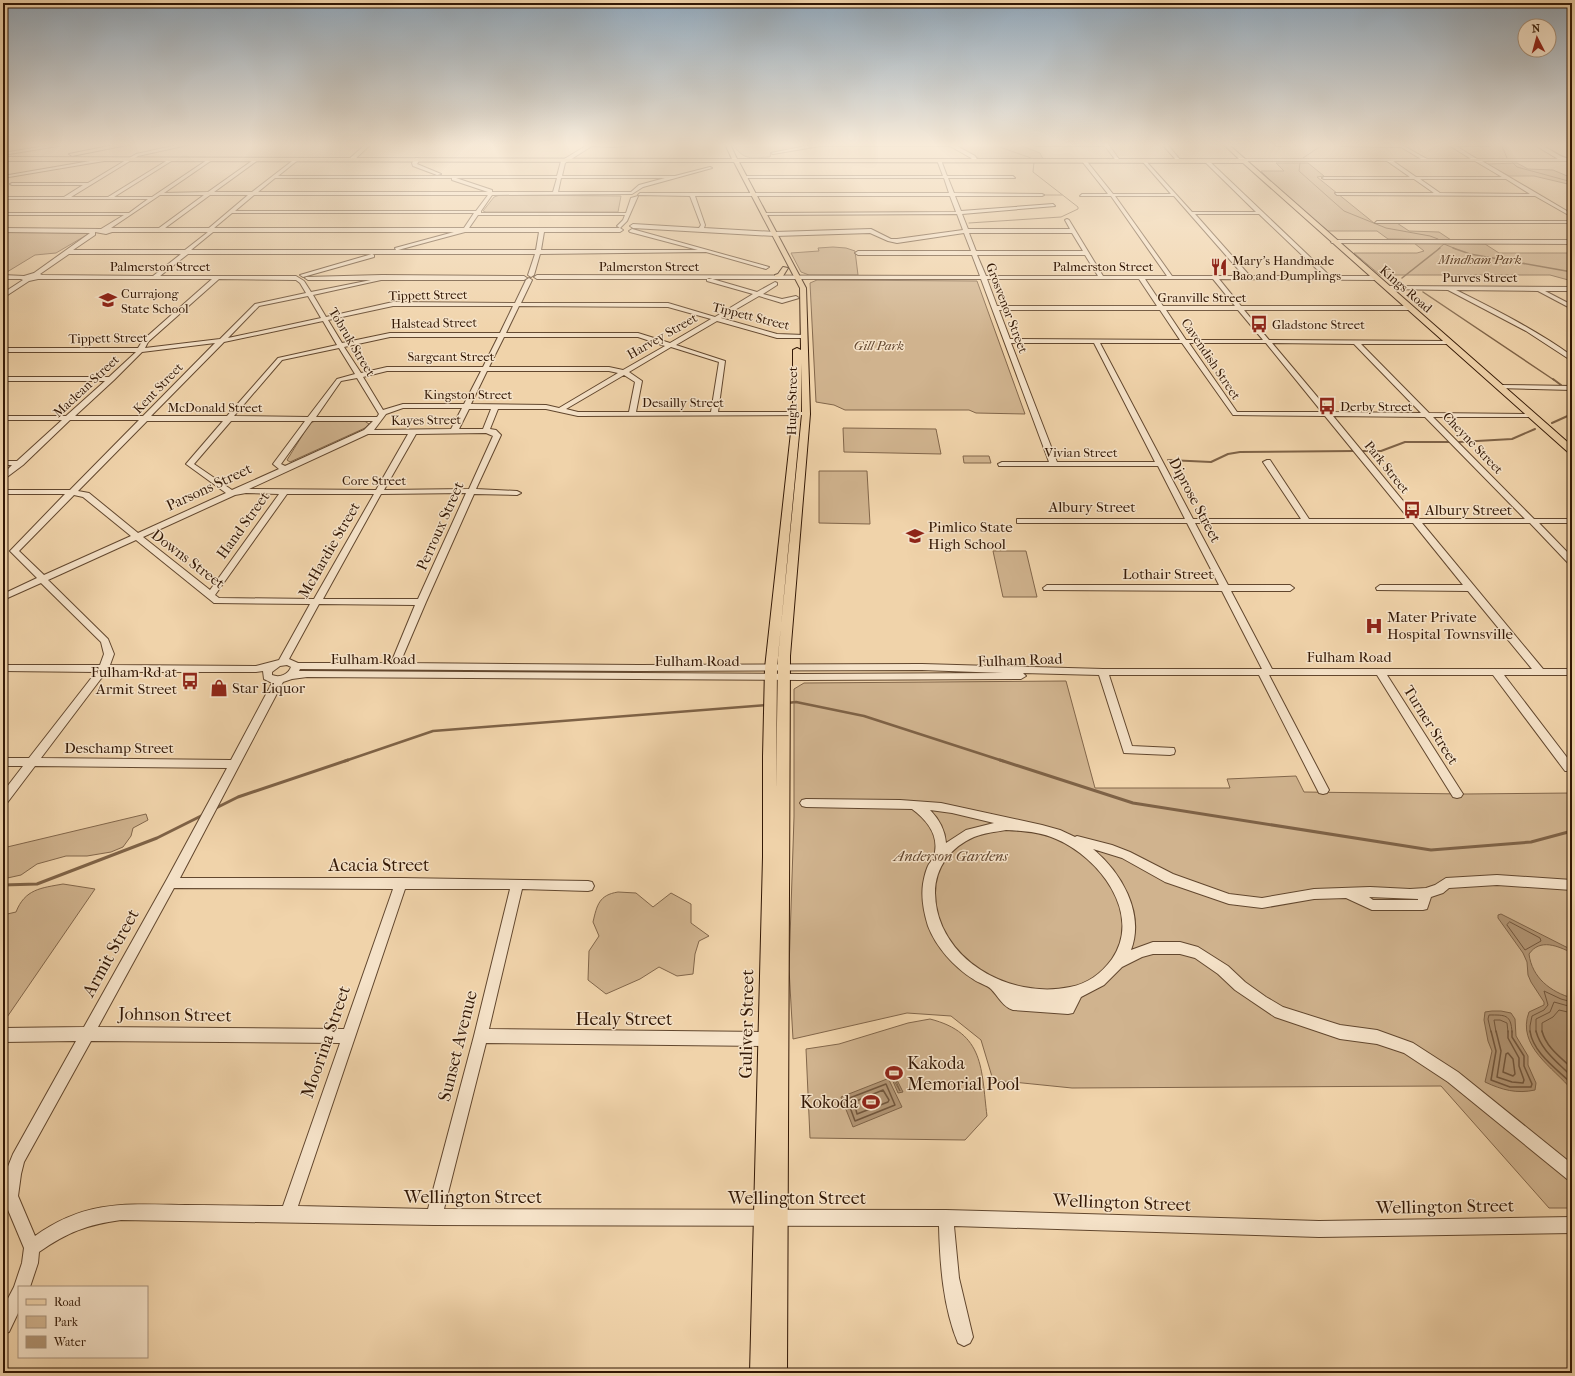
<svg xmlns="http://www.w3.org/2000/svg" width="1575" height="1376" font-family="'IM FELL French Canon',serif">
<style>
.green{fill:#d0b38e;stroke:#82664a}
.water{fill:#b09372;stroke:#7e6246}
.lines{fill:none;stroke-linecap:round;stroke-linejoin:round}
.shore-far1{stroke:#72563c;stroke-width:1}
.shore{stroke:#72563c;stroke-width:1.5}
.stream-far4{stroke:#7e6246;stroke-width:1}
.stream-far3{stroke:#7e6246;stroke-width:1.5}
.stream-far2{stroke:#7e6246;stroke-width:2}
.stream-far1{stroke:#7e6246;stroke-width:2.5}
.stream{stroke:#7e6246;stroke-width:3}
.minor-casing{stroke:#62472e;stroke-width:2}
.major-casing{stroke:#331805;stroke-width:2}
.minor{fill:#f5e2c8;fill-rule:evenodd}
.major{fill:#f0d3aa;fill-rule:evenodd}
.labels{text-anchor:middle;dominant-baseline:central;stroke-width:3;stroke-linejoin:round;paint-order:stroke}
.far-park-label{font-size:13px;font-style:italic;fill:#62462e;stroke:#f5e2c8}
.far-poi-label{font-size:13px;fill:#331805;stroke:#f5e2c8;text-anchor:start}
.far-street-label{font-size:13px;fill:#331805;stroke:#f5e2c8}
.street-label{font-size:15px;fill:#331805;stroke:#f5e2c8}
.poi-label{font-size:15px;fill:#331805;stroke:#f5e2c8;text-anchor:start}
.park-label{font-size:15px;font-style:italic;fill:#62462e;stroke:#f5e2c8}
.near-street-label{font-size:18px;fill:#331805;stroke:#f5e2c8}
.near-poi-label{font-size:18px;fill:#331805;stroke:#f5e2c8;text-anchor:start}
</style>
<rect width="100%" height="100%" fill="#f0d3aa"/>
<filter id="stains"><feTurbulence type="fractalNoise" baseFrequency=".005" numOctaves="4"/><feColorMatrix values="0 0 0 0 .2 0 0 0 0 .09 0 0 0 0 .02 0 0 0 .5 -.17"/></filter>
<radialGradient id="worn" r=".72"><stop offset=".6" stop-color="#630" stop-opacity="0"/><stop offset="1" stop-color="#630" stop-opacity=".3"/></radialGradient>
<path class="green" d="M732 144H819L771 153 770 157C750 158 745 161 732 144Z
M952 144H1017L1040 153 1043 159H980Z
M1276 163H1308L1324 176 1317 177 1374 223H1397L1409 231 1439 232 1451 240 1388 239 1377 231H1328L1269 182V179L1261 171H1284Z
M1517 163 1528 169 1553 170 1572 178V185L1534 176H1509L1487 164Z
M500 195 621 196 618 212H486L483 211 494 197Z
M3 232 90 233 56 253 35 255 7 272H3Z
M1414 243 1485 244 1499 253H1572V281L1550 275H1380L1354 253H1417L1424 251Z
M833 247 846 248 855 251 858 275H809L801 272 791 253 819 251 818 248Z
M817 280 977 281 1025 414 976 413 969 410H845L834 405 816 402 810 283Z
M318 420H363L369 424 365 428 290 462 287 460 310 423Z
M843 428 936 429 941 454 844 452Z
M963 456H989L991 463H964Z
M819 471H867L870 524 819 523Z
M993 551H1026L1037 597H1003Z
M1066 681 1095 788H1230L1227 779 1296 776 1304 792 1465 794 1572 793V1208H1549L1441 1086 1072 1088 993 1080 981 1040 951 1016 907 1013 793 1039 789 969 794 817V689L804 683Z
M146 814 148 820 133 828 131 836 123 847 111 852 87 856H66L37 864 21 875 3 879V848Z
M63 884 95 889 3 1023V915L16 912C25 889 41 888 63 884Z
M618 892 636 893 653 907 671 893 691 904V923L709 936 699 941 695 954 693 974 677 976 659 967 640 979 606 994 588 980 589 951 599 936 593 922C597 905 599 895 618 892Z
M930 1019C985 1033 981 1069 987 1116L965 1140 810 1138 806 1049 839 1044 908 1023Z"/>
<path class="water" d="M1501 914 1572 950V953C1558 946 1540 938 1529 954 1532 978 1551 992 1572 998V1090C1554 1068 1516 1046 1529 1012L1544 1005V1002L1531 982 1528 975 1527 962 1523 953 1498 918V915Z
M1492 1011H1501L1511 1013 1515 1019 1516 1036 1528 1056V1065L1536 1083 1535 1090C1517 1094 1502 1090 1485 1082L1492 1051 1488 1041 1484 1020 1485 1012Z
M894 1076H895L903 1092 898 1093 892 1079 889 1080 902 1107 853 1127 841 1097 892 1077 900 1091Z"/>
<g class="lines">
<path class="shore-far1" d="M1510 922 1540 938 1541 941 1525 950 1507 925Z
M1491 1032 1488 1019 1489 1015C1505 1015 1511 1014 1512 1032
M1496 1032 1494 1020H1500L1507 1023 1508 1032
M1530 1032V1026L1532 1016 1544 1010 1548 1005 1544 991 1561 999 1572 1002
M1536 1032V1019L1550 1012 1554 1002 1572 1007
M1542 1032V1023L1553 1017 1559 1010 1572 1013"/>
<path class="shore" d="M1491 1031 1496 1051 1491 1080 1510 1087H1531L1532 1084 1524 1066V1056L1512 1037V1031
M1496 1031 1501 1051 1497 1077 1512 1082 1523 1083 1524 1080 1519 1066V1058L1508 1038V1031
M1530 1031C1533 1053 1557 1069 1572 1084
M1536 1031C1541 1051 1559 1063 1572 1077
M1542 1031C1546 1047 1560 1057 1572 1068
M1508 1053 1513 1059 1515 1074 1513 1076 1503 1072 1506 1054Z
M886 1084 895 1105 855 1121 847 1099Z
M883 1090 889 1100 888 1102 857 1114 854 1102Z"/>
<path class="stream-far4" d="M991 144 1031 158
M1501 144 1507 158
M1303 158 1324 144
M1300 163 1299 171 1344 211 1386 228 1430 236 1438 239
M1513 163 1517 167 1572 182
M1042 195H1062
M969 223 1061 217 1078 209V207L1033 172 1034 162
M1438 249 1444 244 1456 249"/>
<path class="stream-far3" d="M1453 248 1470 254 1572 272
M1402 278 1440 248
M1423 292 1554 380"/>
<path class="stream-far2" d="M1553 379 1561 385
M1552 423 1572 414
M1459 442 1512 439 1535 429
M1363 451H1381L1405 442H1450
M1168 460 1211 462 1228 454 1240 452 1354 451"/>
<path class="stream-far1" d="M787 703 796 702 864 716 1003 761
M345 761 433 731 766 705"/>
<path class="stream" d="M1000 760 1133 803 1431 850 1531 842 1572 831
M214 809 238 797 348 760
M3 885 37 884 157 838 203 815"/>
<g class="minor-casing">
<path id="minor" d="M57 144H70L3 155V153Z
M182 144H192L138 156 71 197H108L171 158 173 160 114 197H152L210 158 212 160 164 193 208 192 256 158 258 160 214 192H252L296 158 298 160 278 176H557L561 161 589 144H641L614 147 592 146 565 163 562 176H675L710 167 712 168 643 187 632 194 492 195 481 211V213H626L631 198 638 196 627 221 620 228 617 226 623 220 625 215H478L469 228H620L623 230 620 232H544L541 250H698L630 232 629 231 632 229 769 267 766 269 706 252 540 254 534 275 531 277 528 275 535 254H188L160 276H296L304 281 311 292 371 280H308L305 278 306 277 382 275 524 276 527 278 524 280H381L313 295 326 317 393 302 515 303 526 280 529 278 532 280 521 303H668L715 317 753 294 707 281V279L709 278 757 292 775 282 777 283V285L763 294 782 299 796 296 799 298 782 303 759 296 721 318 777 334 804 335 807 337 806 338H777L717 321 676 345 725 361 718 412H806L810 414 808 415 578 416 546 409H498L490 429 496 430 501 435 476 489 517 491 521 493 517 495 474 494 426 602 400 663 639 665 922 664 1103 669H1262L1222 591 1044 590 1043 588 1047 585H1219L1187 523H1017V519H1185L1158 466H999L998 464 1002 462H1049L981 279H537L534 277 537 275 980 276 972 255H858L855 253 858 251H971L964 233 897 243 888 241 870 233 775 236 633 228 630 226 633 224 699 228 701 225 690 196 638 195 640 193H949L944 178H743L745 176H943L937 160 939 159 941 160 947 176H1013L1015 178H948L954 193 1042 194 1044 195 1042 196H955L961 211 1053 204 1055 206 962 214 968 229H1070L1065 220 1067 219 1069 220 1103 276H1167L1111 196H1080L1082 194H1108L1081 160 1085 159 1113 194H1171L1142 161 1144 159 1192 212H1256L1203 160 1207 159 1330 276H1375L1378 278 1375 280 1219 279 1241 306H1410L1413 308 1410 310H1244L1269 340 1451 341V343L1449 344H1361L1429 413 1533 414 1535 415 1531 417H1433L1534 519H1572V523H1539L1572 557V565L1569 564 1530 523H1422L1543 669H1572V675H1504L1572 764V771H1565L1493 675H1387L1461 791 1463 794 1461 797 1457 798 1453 797 1377 675H1269L1329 790 1327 793 1323 794 1319 793 1259 675H1109L1132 746 1174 748 1175 751 1174 754 1170 755 1124 753 1099 675 1023 673 1026 676 1021 679 801 680 307 677 292 679 283 682 180 878H401L588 881 592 882 594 886 592 890 588 891 522 889 489 1029 767 1032 772 1034 774 1039 772 1044 767 1046 486 1043 444 1209 946 1210 1319 1221 1572 1217V1233L1319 1237 954 1226 959 1278 973 1337 970 1343 964 1346 958 1343C943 1307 940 1264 939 1226L434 1225 121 1220C86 1225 68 1232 39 1252L38 1263 30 1287H19V1311L9 1332 3 1334V1308L14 1287 22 1263 24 1248 3 1198 5 1174 13 1154 76 1041 3 1042V1028L84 1027 167 879 227 768 35 766 7 803 3 804V792L23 766H3V758H29L96 672 3 671V665H100L104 654 101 642 41 583 3 600V594L37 578 10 551 65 494H3V490H70L139 420H70L23 465 3 480V474L12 465H3V461H17L62 420H3V416H66L105 381H3V377H109L136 352H3V348H138L143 340 212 279H38L29 281 3 298V293L23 280 21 279H3V275L24 276 34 273 90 233 3 232V228L101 229 124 215H3V213H129L148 199H3V197H64L83 185H12L10 184 12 183H88L136 154ZM275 178H452V180L488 192H258ZM456 178H557L553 192H492V190ZM561 178H665L639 185 631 192H558ZM160 195H204L159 228H111ZM210 195H248L209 228H165ZM254 195H488L476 211H235ZM695 196H950L956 212 764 213 762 214 764 215 957 214 963 230 897 239H891L871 229 775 232 704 228 705 225ZM1115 196H1174L1244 276H1172ZM232 213H474L464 228H214ZM1195 214H1259L1324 276H1250ZM95 232 106 234 112 232H208L185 250H73L95 235ZM213 232H454L395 248 396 250H191ZM465 232H539L536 250H398ZM969 233H1072L1083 251H976ZM69 254H181L153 276 42 275 40 274ZM977 255H1085L1098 276H986ZM219 279 296 280 300 283 306 293 255 304 220 339 145 348 148 342ZM987 279H1139L1157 306H997ZM1145 279H1213L1235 306H1163ZM308 296 321 318 228 338 259 306ZM393 306H513L500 333H390L342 343 328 320ZM519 306 668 307 711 319 670 343 638 333H506ZM999 310H1160L1180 340 1010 339ZM1166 310H1238L1263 340H1186ZM323 321 337 345 278 358 227 416H151L224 342ZM390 337H498L483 367H387L361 373 344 347ZM504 337H638L665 346 623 370 609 367H489ZM215 343 143 416H75L114 380 142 352ZM1011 343H1094L1155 462H1057ZM1100 343H1182L1233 415 1325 416 1409 519H1309L1270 460H1267L1263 462 1301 519H1193ZM1189 343H1266L1322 412H1237ZM1272 343 1354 344 1421 413 1330 412ZM671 347 719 362 711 412H636L642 381 629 372ZM339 348 355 374 337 379 308 417 234 416 282 360ZM387 371H481L464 404H403L383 410 363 377ZM487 371H609L618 373 559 408 546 405 471 404ZM624 375 635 382 629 412H578L566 409ZM357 378 379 414 377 417H316L341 381ZM403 408H462L451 429 374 430 386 414ZM469 409H491L483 429H459ZM1333 416 1425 417 1525 519H1418ZM147 421H223L186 464 226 493 138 533 89 493 78 491ZM231 421H305L273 464 279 469 232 490 194 464ZM312 421H373L364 430 285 466 281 464ZM486 433 493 436 469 489 384 490 416 434ZM368 434H408L376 490 249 489ZM246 493 279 494 210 590 143 537 235 495ZM466 493 418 599H323L381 494ZM287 494H374L314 599 219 598 215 595ZM74 495 83 497 131 536 44 575 19 551ZM1195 523H1413L1463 585H1380L1376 588 1377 590 1468 591 1532 669H1272L1231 591H1290L1294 588 1290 585H1228ZM136 540 214 603 310 604 279 660 256 666 110 665 114 654 108 639 48 580ZM319 604 415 605 391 663H298L289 659ZM287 665 291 667C288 675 279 678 272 675V672L280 666ZM300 669 639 671 922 670 1003 673 801 674 299 671ZM263 671 264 679 272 683 231 760 41 758 106 672H256ZM174 888 393 889 344 1029 98 1027ZM405 889H510L474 1036 428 1209 298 1206ZM91 1041 340 1043 283 1206C250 1206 217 1205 185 1205 125 1204 86 1200 35 1236L18 1196 21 1174 24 1162Z
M366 144H371L353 161H349V159Z
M816 144H953L975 156 978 161 974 162 971 158 950 146H820L773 154 771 153Z
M1108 144 1121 162H1117L1105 146H1036L1034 145Z
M1162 144H1167L1181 161H1177Z
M1275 144H1305V145L1277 146Z
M1340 144 1402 145 1427 159H1471L1447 144H1492L1490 146H1456L1477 159H1558L1533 144C1548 144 1558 159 1572 159V161H1482L1572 214V217L1535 196 1337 195 1335 193H1434L1414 179H1324L1322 178 1324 177H1410L1387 161H1243L1241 160 1243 159H1421L1401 147 1342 146ZM1393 161H1475L1502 177H1416ZM1420 179H1506L1530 194 1440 193Z
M416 158 420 159 417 164 441 174 437 175 413 166 412 163Z
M102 159 104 161 3 178V176Z
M1377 221H1572V223H1375Z
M1334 240H1572V244L1332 243 1331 242Z
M372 254 374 255V257L303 277 300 275Z
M1388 286 1572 287V291H1545L1572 305V309L1538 291 1456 290C1496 310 1536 330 1572 356V361L1526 331 1448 290 1386 289 1385 288Z
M1500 385 1572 386V390L1498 388 1497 387Z
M806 799 900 800 941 803 1042 825 1060 830 1075 837 1077 836 1112 845 1130 852 1173 874 1229 894 1262 898 1314 889 1370 887 1410 889 1426 888 1435 885 1446 878 1497 875 1572 880V890L1497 885 1449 888 1443 893 1431 897 1427 909 1423 910H1372L1346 898 1314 899 1262 908 1229 904 1165 882 1122 858 1093 849C1121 872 1145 913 1131 950L1153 942H1180L1198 947 1228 966 1245 982 1266 997 1283 1007 1340 1025 1377 1030 1413 1043 1458 1072 1572 1164V1182L1567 1179 1448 1082 1404 1053 1377 1044 1340 1039 1275 1017 1235 990 1218 974 1195 958 1180 954H1153L1142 957 1122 967 1104 985 1081 997 1073 1013 1068 1014 1013 1010C1003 1007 998 996 991 989 987 985 978 983 973 979 954 967 936 947 928 926 924 913 921 898 923 884 924 878 926 869 929 864 931 861 933 859 934 856 940 836 927 820 912 809L806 807 802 806 800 803 802 800ZM930 810 952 813 994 823 966 830 946 843C945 830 939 819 930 810ZM1006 830C1024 831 1040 832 1056 839 1099 857 1143 914 1112 959 1102 973 1087 984 1070 987 1010 1000 936 959 935 893 935 867 951 847 974 837 984 833 995 832 1006 830ZM1369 897 1418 899V900H1373Z"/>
</g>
<g class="major-casing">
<path id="major" d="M119 144H132L72 156 69 154Z
M725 144H730L737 159H1239L1223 144H1228L1572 446V454L1569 453 1243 163 739 162 806 288 810 414 790 656 787 1373H750L763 857V756L765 668 793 414V350L797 348 801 350 800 288 734 162 3 161V157L732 159ZM801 363 802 414 778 656 776 791 777 668 801 414Z
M783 267 788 268 783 276 775 277V275L778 274Z"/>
</g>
<use href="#minor" class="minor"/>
<use href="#major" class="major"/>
</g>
<linearGradient id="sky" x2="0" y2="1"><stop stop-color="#91a7b9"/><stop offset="0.43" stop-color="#f8ebd9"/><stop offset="1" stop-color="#f8ebd9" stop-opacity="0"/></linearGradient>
<rect width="1575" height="337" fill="url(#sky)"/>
<defs>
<g id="restaurant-bare" transform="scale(1.38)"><path d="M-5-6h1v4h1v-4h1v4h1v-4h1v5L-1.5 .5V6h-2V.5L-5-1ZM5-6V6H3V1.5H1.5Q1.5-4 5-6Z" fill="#8f2418" stroke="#f5e2c8" stroke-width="2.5" paint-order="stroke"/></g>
<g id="school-bare" transform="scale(1.38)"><path d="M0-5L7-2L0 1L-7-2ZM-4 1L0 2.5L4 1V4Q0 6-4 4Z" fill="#8f2418" stroke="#f5e2c8" stroke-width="2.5" paint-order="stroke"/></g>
<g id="bus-bare" transform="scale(1.38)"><path d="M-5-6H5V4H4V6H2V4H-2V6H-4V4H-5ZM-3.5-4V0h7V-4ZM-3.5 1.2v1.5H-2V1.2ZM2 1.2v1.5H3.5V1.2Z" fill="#8f2418" stroke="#f5e2c8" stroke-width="2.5" paint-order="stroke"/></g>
<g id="hospital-bare" transform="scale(1.38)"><path d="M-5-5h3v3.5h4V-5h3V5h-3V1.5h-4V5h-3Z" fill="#8f2418" stroke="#f5e2c8" stroke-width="2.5" paint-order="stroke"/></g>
<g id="shop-bare" transform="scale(1.38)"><path d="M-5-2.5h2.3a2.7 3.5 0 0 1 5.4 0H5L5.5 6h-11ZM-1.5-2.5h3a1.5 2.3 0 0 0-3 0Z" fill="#8f2418" stroke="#f5e2c8" stroke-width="2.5" paint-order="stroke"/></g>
<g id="stadium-bare" transform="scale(1.38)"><path d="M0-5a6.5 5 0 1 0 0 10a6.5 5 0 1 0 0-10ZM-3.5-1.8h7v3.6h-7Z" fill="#8f2418" stroke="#f5e2c8" stroke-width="2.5" paint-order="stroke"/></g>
</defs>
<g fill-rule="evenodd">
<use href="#restaurant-bare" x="1219" y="267"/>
<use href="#school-bare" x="108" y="300"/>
<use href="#bus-bare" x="1259" y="324"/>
<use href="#bus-bare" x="1327" y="406"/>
<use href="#bus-bare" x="1412" y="510"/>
<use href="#school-bare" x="915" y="536"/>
<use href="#hospital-bare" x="1374" y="626"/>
<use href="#bus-bare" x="190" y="681"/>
<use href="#shop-bare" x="219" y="688"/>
<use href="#stadium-bare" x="894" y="1073"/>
<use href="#stadium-bare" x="871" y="1102"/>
</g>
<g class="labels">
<g class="far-park-label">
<text x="1480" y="259">Mindham Park</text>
<text x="879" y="345">Gill Park</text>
</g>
<g class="far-poi-label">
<text x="1232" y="260">Mary's Handmade<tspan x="1232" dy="15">Bao and Dumplings</tspan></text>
<text x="121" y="293">Currajong<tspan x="121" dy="15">State School</tspan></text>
<text x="1272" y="324">Gladstone Street</text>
<text x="1340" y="406">Derby Street</text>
</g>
<g class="far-street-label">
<text x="160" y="266">Palmerston Street</text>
<text x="649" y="266">Palmerston Street</text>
<text x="1103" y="266">Palmerston Street</text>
<text x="1480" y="277">Purves Street</text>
<text transform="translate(1406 289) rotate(41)">Kings Road</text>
<text transform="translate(428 295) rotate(-1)">Tippett Street</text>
<text x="1202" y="297">Granville Street</text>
<text transform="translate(1007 308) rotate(69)">Grosvenor Street</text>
<text transform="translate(751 316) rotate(14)">Tippett Street</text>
<text transform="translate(434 323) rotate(-1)">Halstead Street</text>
<text transform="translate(662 336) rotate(-30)">Harvey Street</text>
<text transform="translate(108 338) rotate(-1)">Tippett Street</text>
<text transform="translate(352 342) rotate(59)">Tobruk Street</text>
<text x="451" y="356">Sargeant Street</text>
<text transform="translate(1211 359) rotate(56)">Cavendish Street</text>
<text transform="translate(86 386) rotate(-43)">Maclean Street</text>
<text transform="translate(158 388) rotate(-46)">Kent Street</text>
<text x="468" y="394">Kingston Street</text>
<text transform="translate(792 401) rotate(-89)">Hugh Street</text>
<text x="683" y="402">Desailly Street</text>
<text x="215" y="407">McDonald Street</text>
<text transform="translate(426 420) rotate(-1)">Kayes Street</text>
<text transform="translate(1473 443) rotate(46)">Cheyne Street</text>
<text x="1081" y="452">Vivian Street</text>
<text transform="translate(1387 467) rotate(51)">Park Street</text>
<text x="374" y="480">Core Street</text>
</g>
<g class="street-label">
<text transform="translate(209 487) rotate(-25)">Parsons Street</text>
<text transform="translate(1195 500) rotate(62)">Diprose Street</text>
<text x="1092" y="507">Albury Street</text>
<text transform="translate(243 525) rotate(-54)">Hand Street</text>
<text transform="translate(440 526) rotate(-66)">Perroux Street</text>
<text transform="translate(329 550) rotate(-60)">McHardie Street</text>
<text transform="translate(188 559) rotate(37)">Downs Street</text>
<text x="1168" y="574">Lothair Street</text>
<text x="1349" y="657">Fulham Road</text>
<text x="373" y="659">Fulham Road</text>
<text transform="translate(1020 660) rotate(-2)">Fulham Road</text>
<text x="697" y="661">Fulham Road</text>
<text transform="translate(1431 725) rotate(58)">Turner Street</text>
<text x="119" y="748">Deschamp Street</text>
</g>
<g class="poi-label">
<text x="1425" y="510">Albury Street</text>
<text x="928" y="527">Pimlico State<tspan x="928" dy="17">High School</tspan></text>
<text x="1387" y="617">Mater Private<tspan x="1387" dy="17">Hospital Townsville</tspan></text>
<text x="177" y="672" text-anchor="end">Fulham Rd at<tspan x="177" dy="17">Armit Street</tspan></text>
<text x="232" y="688">Star Liquor</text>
</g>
<g class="park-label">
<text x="951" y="856">Anderson Gardens</text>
</g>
<g class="near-street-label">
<text x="379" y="865">Acacia Street</text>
<text transform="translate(111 953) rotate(-61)">Armit Street</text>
<text transform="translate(175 1015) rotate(1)">Johnson Street</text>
<text x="624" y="1019">Healy Street</text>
<text transform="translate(747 1024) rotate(-89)">Guliver Street</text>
<text transform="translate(326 1042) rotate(-71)">Moorina Street</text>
<text transform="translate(458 1046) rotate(-76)">Sunset Avenue</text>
<text x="473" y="1197">Wellington Street</text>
<text x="797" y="1198">Wellington Street</text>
<text transform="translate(1122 1203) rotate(2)">Wellington Street</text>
<text transform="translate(1445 1207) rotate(-1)">Wellington Street</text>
</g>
<g class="near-poi-label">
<text x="907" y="1063">Kakoda<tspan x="907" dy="21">Memorial Pool</tspan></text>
<text x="858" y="1102" text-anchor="end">Kokoda</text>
</g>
</g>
<rect width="1575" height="1376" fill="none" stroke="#f0d3aa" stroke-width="16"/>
<rect x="4" y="4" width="1567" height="1368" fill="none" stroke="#331805" stroke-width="2"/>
<rect x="8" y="8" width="1559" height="1360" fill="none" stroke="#331805"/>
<rect x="18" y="1286" width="130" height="72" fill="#f5e2c8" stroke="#a7917a"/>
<rect x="26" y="1299" width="20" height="6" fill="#f0d3aa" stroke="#a7917a"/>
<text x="54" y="1306" font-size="12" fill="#331805">Road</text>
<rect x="26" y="1316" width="20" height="12" fill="#d0b38e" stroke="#a7917a"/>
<text x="54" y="1326" font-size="12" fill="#331805">Park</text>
<rect x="26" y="1336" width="20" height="12" fill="#b09372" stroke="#a7917a"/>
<text x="54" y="1346" font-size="12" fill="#331805">Water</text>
<g transform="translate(1537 38) rotate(354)"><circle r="19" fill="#f5e2c8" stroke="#a7917a"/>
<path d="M0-3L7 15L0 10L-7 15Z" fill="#8f2418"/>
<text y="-6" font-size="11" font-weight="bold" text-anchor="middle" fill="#331805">N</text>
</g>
<rect width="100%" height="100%" filter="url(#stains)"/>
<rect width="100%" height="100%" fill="url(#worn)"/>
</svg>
